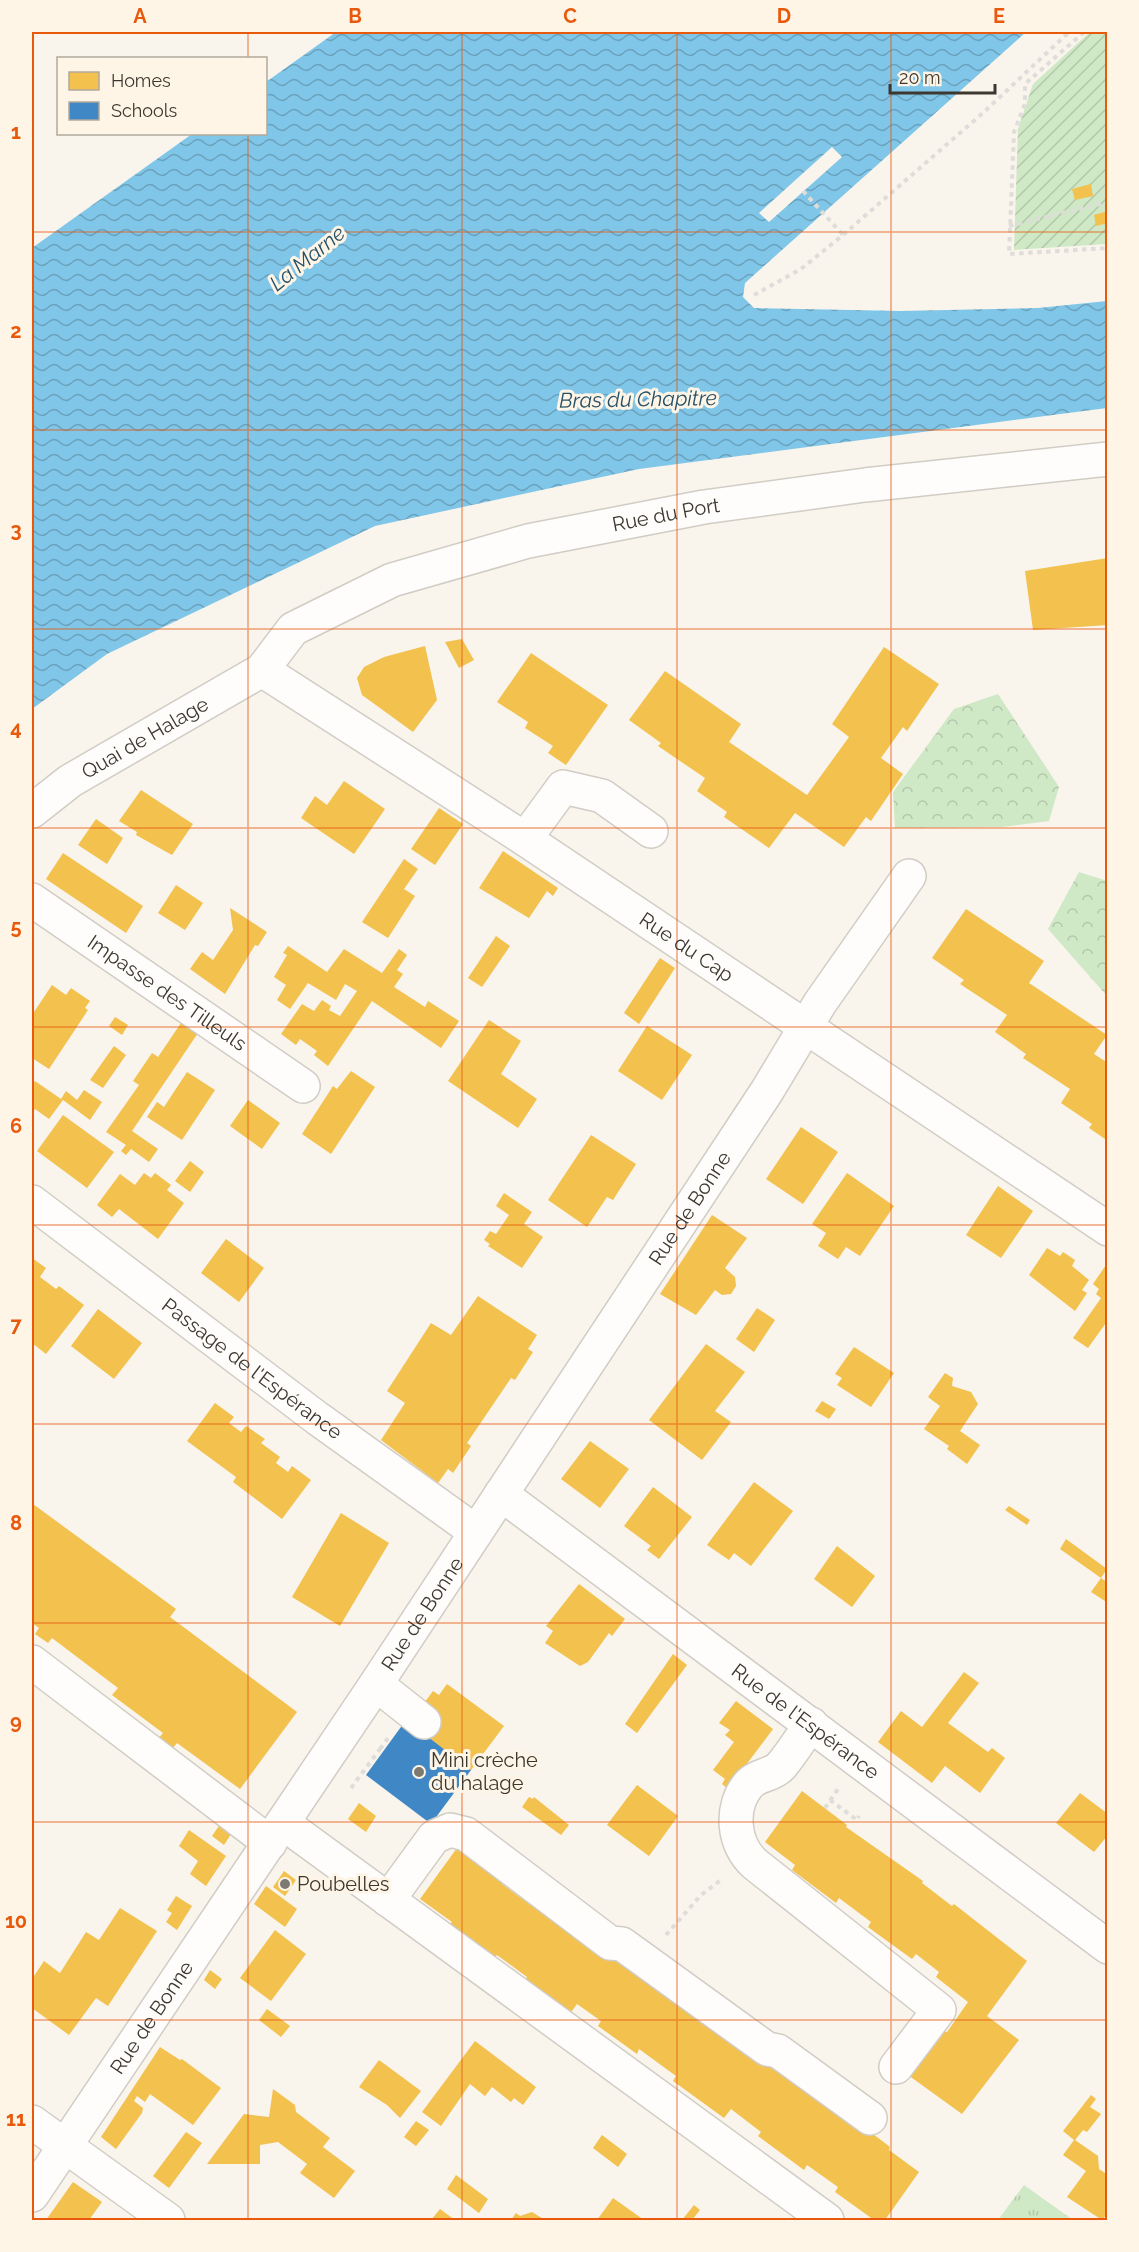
<svg xmlns="http://www.w3.org/2000/svg" width="1139" height="2252" font-family="Raleway,sans-serif">
<style>
.grass{fill:url(#grass-tufts)}
.forest{fill:url(#forest-crowns)}
.garden{fill:url(#garden-furrows)}
.water{fill:url(#water-waves)}
.pier{fill:#f9f4ec}
.homes{fill:#f2c14e}
.schools{fill:#3f88c5}
.lines{fill:none;stroke-linecap:round;stroke-linejoin:round}
.minor-casing{stroke:#d1cdc5;stroke-width:36}
.path{stroke:#dfddda;stroke-width:4;stroke-dasharray:4.5 4.5;stroke-linecap:butt}
.minor{stroke:#fefdfc;stroke-width:33}
.grid{fill:none;stroke:#e8590c;stroke-width:1.5;stroke-opacity:0.55}
.poi-dot{fill:#7f7a71;stroke:#fef5e7;stroke-width:2}
.labels{text-anchor:middle;dominant-baseline:central;stroke-width:6;stroke-linejoin:round;paint-order:stroke}
.street-label{font-size:20px;fill:#3d382f;stroke:#fef5e7}
.poi-label{font-size:20px;fill:#3d382f;stroke:#fef5e7;text-anchor:start}
.water-label{font-size:21px;font-style:italic;fill:#275167;stroke:#fef5e7}
.neatline{fill:none;stroke:#e8590c;stroke-width:2}
.grid-label{font-size:20px;text-anchor:middle;font-weight:bold;fill:#e8590c}
</style>
<defs>
<pattern id="grass-tufts" width="24" height="20" patternUnits="userSpaceOnUse" patternTransform="scale(1.5)"><rect width="24" height="20" fill="#cfe8c5"/><path d="M3 7l-1-3M5 7V3M7 7l1-3M15 17l-1-3M17 17v-4M19 17l1-3" fill="none" stroke="#b3c8aa"/></pattern>
<pattern id="forest-crowns" width="20" height="18" patternUnits="userSpaceOnUse" patternTransform="scale(1.5)"><rect width="20" height="18" fill="#cfe8c5"/><path d="M2 6a3 3 0 1 1 6 0M12 15a3 3 0 1 1 6 0" fill="none" stroke="#b3c8aa"/></pattern>
<pattern id="garden-furrows" width="10" height="10" patternUnits="userSpaceOnUse" patternTransform="scale(1.5)"><rect width="10" height="10" fill="#cfe8c5"/><path d="M-1 1l2-2M0 10L10 0M9 11l2-2" fill="none" stroke="#b3c8aa"/></pattern>
<pattern id="water-waves" width="16" height="10" patternUnits="userSpaceOnUse" patternTransform="scale(1.5)"><rect width="16" height="10" fill="#80c6e8"/><path d="M0 5q4-4 8 0t8 0" fill="none" stroke="#6aa2bc"/></pattern>
</defs>
<rect width="100%" height="100%" fill="#f9f4ec"/>
<path class="grass" d="M1024 2185 1073 2220H998Z"/>
<path class="forest" d="M998 694 1059 787 1049 821 1002 827 895 828 893 792 954 709Z
M1079 872 1107 881V996L1048 929Z"/>
<path class="garden" d="M1090 32H1107V244L1014 250 1018 129 1033 84Z"/>
<path class="water" d="M336 32H1026L745 283 743 297 754 308 901 311 1038 308 1107 301V408L639 469 375 526 107 654 32 709V248L192 134H266V82Z"/>
<path class="pier" d="M832 147 842 157 769 222 759 213Z"/>
<path class="homes" d="M1091 184 1093 196 1075 200 1072 189Z
M1108 211V223L1096 226 1094 215Z
M1108 558V625L1033 630 1025 571Z
M462 639 474 660 459 668 445 642Z
M425 646 437 700 413 732 362 695 357 678 364 667 384 657Z
M884 647 939 684 907 731 903 727 881 758 903 774 871 821 866 817 844 847 795 813 769 848 724 817 727 812 697 791 705 778 658 746 661 743 629 720 665 671 741 724 729 742 807 795 849 737 832 724Z
M531 653 608 705 566 765 548 753 553 746 525 728 528 722 497 702Z
M344 781 385 809 354 854 301 818 315 796 327 805Z
M141 790 193 824 172 855 136 835 137 832 119 821Z
M439 808 463 824 435 865 411 849Z
M96 819 123 838 107 864 78 845Z
M503 851 558 888 553 896 547 891 529 918 479 888Z
M63 853 143 906 126 933 46 879Z
M404 859 418 869 404 889 415 896 388 938 362 922Z
M176 885 203 903 185 930 158 913Z
M230 908 267 932 258 946 255 945 225 994 190 969 202 952 213 960 233 930Z
M966 909 1044 961 1029 983 1107 1035 1094 1054 1108 1063V1141L1089 1128 1092 1124 1061 1103 1070 1089 1023 1058 1026 1054 995 1032 1007 1015 960 984 964 980 932 958Z
M496 936 510 946 482 987 468 978Z
M288 946 327 972 344 949 382 973 399 949 407 955 397 970 403 974 394 987 425 1007 428 1001 459 1021 441 1048 372 1001 328 1066 314 1055 317 1051 300 1039 296 1045 281 1034 302 1004 314 1011 322 1000 331 1006 329 1010 340 1016 357 991 345 984 336 1000 308 983 290 1009 277 1000 286 985 274 977 287 955 283 953Z
M660 958 675 968 639 1024 624 1013Z
M52 985 66 995 71 988 90 1001 85 1008 88 1010 49 1069 32 1058V1015Z
M115 1017 128 1025 122 1035 109 1026Z
M183 1020 200 1030 132 1131 158 1149 149 1162 131 1149 126 1155 121 1151 126 1145 106 1132 139 1085 133 1081 152 1053 158 1057Z
M489 1020 521 1041 501 1074 537 1099 518 1128 448 1081Z
M647 1026 692 1055 662 1100 618 1071Z
M114 1046 126 1055 103 1088 90 1080Z
M351 1071 375 1087 331 1154 302 1134 333 1086 337 1089Z
M187 1072 215 1090 182 1140 147 1117 157 1102 164 1107Z
M35 1081 61 1099 66 1091 77 1100 84 1090 102 1102 90 1120 63 1100 49 1119 35 1109 32 1113V1085Z
M248 1100 280 1123 262 1149 230 1126Z
M63 1115 114 1152 87 1188 37 1151Z
M801 1127 838 1152 803 1204 766 1179Z
M591 1135 636 1164 613 1200 607 1197 587 1227 548 1200Z
M190 1161 204 1172 190 1192 175 1181Z
M144 1173 151 1178 155 1173 171 1185 167 1190 184 1203 158 1239 119 1209 112 1217 97 1205 120 1174 135 1185Z
M847 1173 894 1206 860 1256 846 1247 838 1259 818 1246 826 1233 812 1224Z
M998 1186 1033 1211 1001 1258 966 1235Z
M504 1193 532 1212 524 1224 543 1237 522 1268 488 1246 490 1244 484 1240 490 1231 496 1234 509 1215 496 1206Z
M712 1215 747 1238 725 1268 735 1277 736 1286 731 1294 722 1295 715 1290 696 1315 660 1294Z
M226 1239 264 1268 239 1302 201 1273Z
M1047 1248 1060 1256 1063 1252 1075 1260 1072 1266 1089 1280 1082 1290 1087 1293 1075 1311 1029 1275Z
M32 1258 46 1268 40 1277 56 1289 59 1286 84 1305 46 1354 32 1343Z
M1108 1262V1320L1088 1348 1073 1338 1101 1298 1096 1294 1099 1289 1093 1284Z
M478 1296 537 1335 528 1349 533 1352 515 1380 511 1378 467 1443 471 1446 453 1473 448 1469 438 1483 381 1440 405 1403 387 1391 431 1323 451 1335Z
M757 1308 775 1320 754 1352 736 1339Z
M98 1309 142 1343 114 1379 71 1346Z
M706 1344 745 1372 715 1411 731 1422 702 1460 649 1420Z
M854 1347 894 1373 871 1407 837 1385 842 1378 835 1374Z
M945 1373 953 1378 952 1386 971 1392 978 1404 960 1431 980 1445 967 1464 947 1449 949 1446 924 1429 940 1406 928 1397Z
M822 1401 836 1409 829 1419 815 1411Z
M215 1403 234 1417 229 1423 241 1432 246 1426 265 1439 261 1443 280 1457 276 1463 288 1472 292 1466 311 1480 282 1519 233 1482 236 1477 187 1441Z
M590 1441 629 1469 600 1508 561 1479Z
M754 1482 793 1511 751 1566 734 1553 729 1560 707 1545Z
M653 1487 692 1517 659 1559 647 1550 651 1546 624 1526Z
M33 1504 176 1609 170 1617 297 1712 240 1789 177 1743 172 1749 158 1739 163 1733 112 1695 118 1688 52 1638 48 1643 35 1634 39 1628 32 1623Z
M1009 1506 1030 1520 1027 1525 1005 1510Z
M341 1513 389 1543 340 1626 292 1597Z
M1066 1539 1107 1569 1101 1578 1060 1549Z
M837 1546 875 1576 852 1607 814 1579Z
M1101 1578 1108 1583V1603L1091 1592Z
M579 1584 625 1619 612 1636 609 1633 588 1662 580 1666 545 1643 553 1631 546 1626Z
M673 1654 687 1665 637 1733 625 1724Z
M964 1672 979 1683 948 1723 988 1752 992 1748 1005 1758 980 1793 945 1766 932 1783 878 1742 901 1711 922 1727Z
M447 1684 504 1726 471 1770 421 1732 419 1710 433 1691 439 1695Z
M736 1701 773 1729 728 1789 722 1784 725 1779 713 1770 734 1742 725 1735 730 1730 719 1723Z
M637 1785 678 1816 649 1856 607 1825Z
M802 1791 847 1825 846 1827 923 1881 922 1883 952 1906 954 1904 1027 1961 987 2016 1019 2040 962 2114 908 2075 941 2030 947 2032 968 2002 936 1977 939 1972 916 1954 912 1959 883 1938 868 1927 871 1922 839 1898 836 1903 792 1870 795 1865 765 1842Z
M1080 1793 1108 1814V1835L1094 1852 1056 1823Z
M529 1797 533 1799 534 1797 569 1825 561 1835 522 1807Z
M359 1803 376 1816 366 1832 348 1819Z
M223 1820 235 1828 224 1845 212 1836Z
M189 1830 226 1856 206 1886 190 1874 198 1861 179 1846Z
M457 1848 503 1881 502 1884 532 1906 534 1904 609 1961 616 1953 769 2058 881 2140 890 2147 889 2150 919 2172 885 2220H874L835 2192 838 2187 807 2165 804 2170 758 2136 761 2132 731 2109 724 2118 673 2081 676 2076 639 2049 637 2054 598 2026 601 2021 577 2004 569 2015 524 1982 527 1977 497 1955 493 1959 448 1926 452 1922 420 1899Z
M284 1871 296 1880 285 1896 273 1887Z
M266 1886 297 1909 285 1927 254 1904Z
M176 1896 192 1906 177 1930 166 1922 172 1913 167 1910Z
M120 1908 157 1931 108 2006 96 1998 69 2035 32 2008V1979L44 1961 60 1973 86 1932 99 1940Z
M275 1930 306 1954 271 2001 240 1978Z
M210 1970 222 1979 215 1989 204 1980Z
M267 2009 290 2026 281 2037 259 2020Z
M475 2041 536 2087 523 2105 514 2098 511 2102 492 2087 485 2096 470 2084 441 2126 422 2112Z
M160 2047 180 2060 182 2059 221 2088 193 2125 150 2094 145 2102 137 2096 134 2101 143 2108 142 2113 116 2149 101 2137Z
M379 2060 421 2091 400 2118 387 2105 359 2087Z
M273 2089 295 2105 296 2112 330 2138 323 2147 355 2171 334 2198 300 2173 307 2164 278 2142 260 2145V2164H207L244 2114 269 2117Z
M1091 2095 1096 2099 1090 2107 1101 2114 1087 2132 1083 2130 1075 2140 1098 2156 1099 2169 1108 2175V2213L1102 2220 1067 2197 1086 2171 1063 2155 1074 2140 1063 2131Z
M416 2121 429 2130 416 2146 404 2137Z
M186 2132 202 2143 169 2188 153 2176Z
M602 2135 627 2154 618 2167 593 2148Z
M456 2175 488 2199 479 2213 447 2189Z
M73 2182 102 2202 89 2220H46Z
M613 2198 644 2220H597Z
M694 2205 700 2210 692 2220H682Z
M440 2209 455 2220H431Z
M532 2212 545 2220H511L516 2213 520 2216Z"/>
<path class="schools" d="M406 1720 471 1770 431 1824 366 1775Z"/>
<g class="lines">
<g class="minor-casing">
<g id="minor">
<path id="s1" d="M262 670 525 839 1108 1229"/>
<path id="s2" d="M32 811 70 781 262 670 293 629 392 580 528 541 704 507 865 485 1108 459"/>
<path d="M525 839 563 787 602 796 651 831"/>
<path id="s3" d="M32 900 303 1086"/>
<path id="s4" d="M32 1202 317 1418 476 1532"/>
<path id="s5" d="M501 1494 1108 1947"/>
<path d="M32 1662 270 1843"/>
<path d="M376 1684 424 1722"/>
<path d="M811 1724C801 1738 792 1753 781 1766 772 1776 758 1774 749 1784 729 1807 733 1845 755 1864L939 2010 896 2067"/>
<path d="M283 1823 827 2220"/>
<path d="M388 1900 434 1837 450 1830 466 1834 610 1943 622 1944 767 2049 778 2051 870 2118"/>
<path d="M32 2122 168 2220"/>
<path id="s6" d="M32 2195 376 1684 767 1091 820 1003 909 876"/>
</g>
</g>
<path class="path" d="M1084 32 1025 84V104L1014 132 1009 254 1108 248
M803 191 843 235
M1009 226 1108 202
M754 295 801 269 843 235 984 112 1069 32
M380 1749 389 1737
M351 1788 380 1749 383 1752
M830 1800 857 1820 859 1816
M825 1808 838 1789
M666 1935 701 1895 722 1879"/>
<use href="#minor" class="minor"/>
</g>
<path class="grid" d="M248 32V58M462 32V2220M677 32V2220M891 32V2220M248 134V2220M32 232H1108M32 430H1108M32 629H1108M32 828H1108M32 1027H1108M32 1225H1108M32 1424H1108M32 1623H1108M32 1822H1108M32 2020H1108"/>
<g class="poi-dot">
<circle cx="419" cy="1772" r="6"/>
<circle cx="285" cy="1884" r="6"/>
</g>
<g class="labels">
<g class="street-label">
<text stroke="none"><textPath href="#s2" startOffset="714">Rue du Port</textPath></text>
<text stroke="none"><textPath href="#s2" startOffset="135">Quai de Halage</textPath></text>
<text stroke="none"><textPath href="#s1" startOffset="507">Rue du Cap</textPath></text>
<text stroke="none"><textPath href="#s3" startOffset="164">Impasse des Tilleuls</textPath></text>
<text stroke="none"><textPath href="#s6" startOffset="1186">Rue de Bonne</textPath></text>
<text stroke="none"><textPath href="#s4" startOffset="276">Passage de l'Espérance</textPath></text>
<text stroke="none"><textPath href="#s6" startOffset="700">Rue de Bonne</textPath></text>
<text stroke="none"><textPath href="#s5" startOffset="380">Rue de l'Espérance</textPath></text>
<text stroke="none"><textPath href="#s6" startOffset="214">Rue de Bonne</textPath></text>
</g>
<g class="poi-label">
<text x="431" y="1760">Mini crèche<tspan x="431" dy="23">du halage</tspan></text>
<text x="297" y="1884">Poubelles</text>
</g>
<g class="water-label">
<text transform="translate(307 258) rotate(-39)">La Marne</text>
<text transform="translate(638 399) rotate(-1)">Bras du Chapitre</text>
</g>
</g>
<rect width="1139" height="2252" fill="none" stroke="#fef5e7" stroke-width="66"/>
<rect x="57" y="57" width="210" height="78" fill="#fef5e7" stroke="#b1a99d" stroke-width="1.5"/>
<rect x="69" y="72" width="30" height="18" fill="#f2c14e" stroke="#b1a99d" stroke-width="1.5"/>
<text x="111" y="87" font-size="18" fill="#3d382f">Homes</text>
<rect x="69" y="102" width="30" height="18" fill="#3f88c5" stroke="#b1a99d" stroke-width="1.5"/>
<text x="111" y="117" font-size="18" fill="#3d382f">Schools</text>
<path d="M890 84v9h105v-9" fill="none" stroke="#3d382f" stroke-width="3"/>
<text x="899" y="84" font-size="18" fill="#3d382f" stroke="#fef5e7" stroke-width="4.5" paint-order="stroke">20 m</text>
<rect x="33" y="33" width="1073" height="2186" class="neatline"/>
<g class="grid-label">
<text x="140" y="23">A</text>
<text x="355" y="23">B</text>
<text x="570" y="23">C</text>
<text x="784" y="23">D</text>
<text x="999" y="23">E</text>
<text x="16" y="139">1</text>
<text x="16" y="338">2</text>
<text x="16" y="537">3</text>
<text x="16" y="735">4</text>
<text x="16" y="934">5</text>
<text x="16" y="1133">6</text>
<text x="16" y="1332">7</text>
<text x="16" y="1530">8</text>
<text x="16" y="1729">9</text>
<text x="16" y="1928">10</text>
<text x="16" y="2126">11</text>
</g>
</svg>
